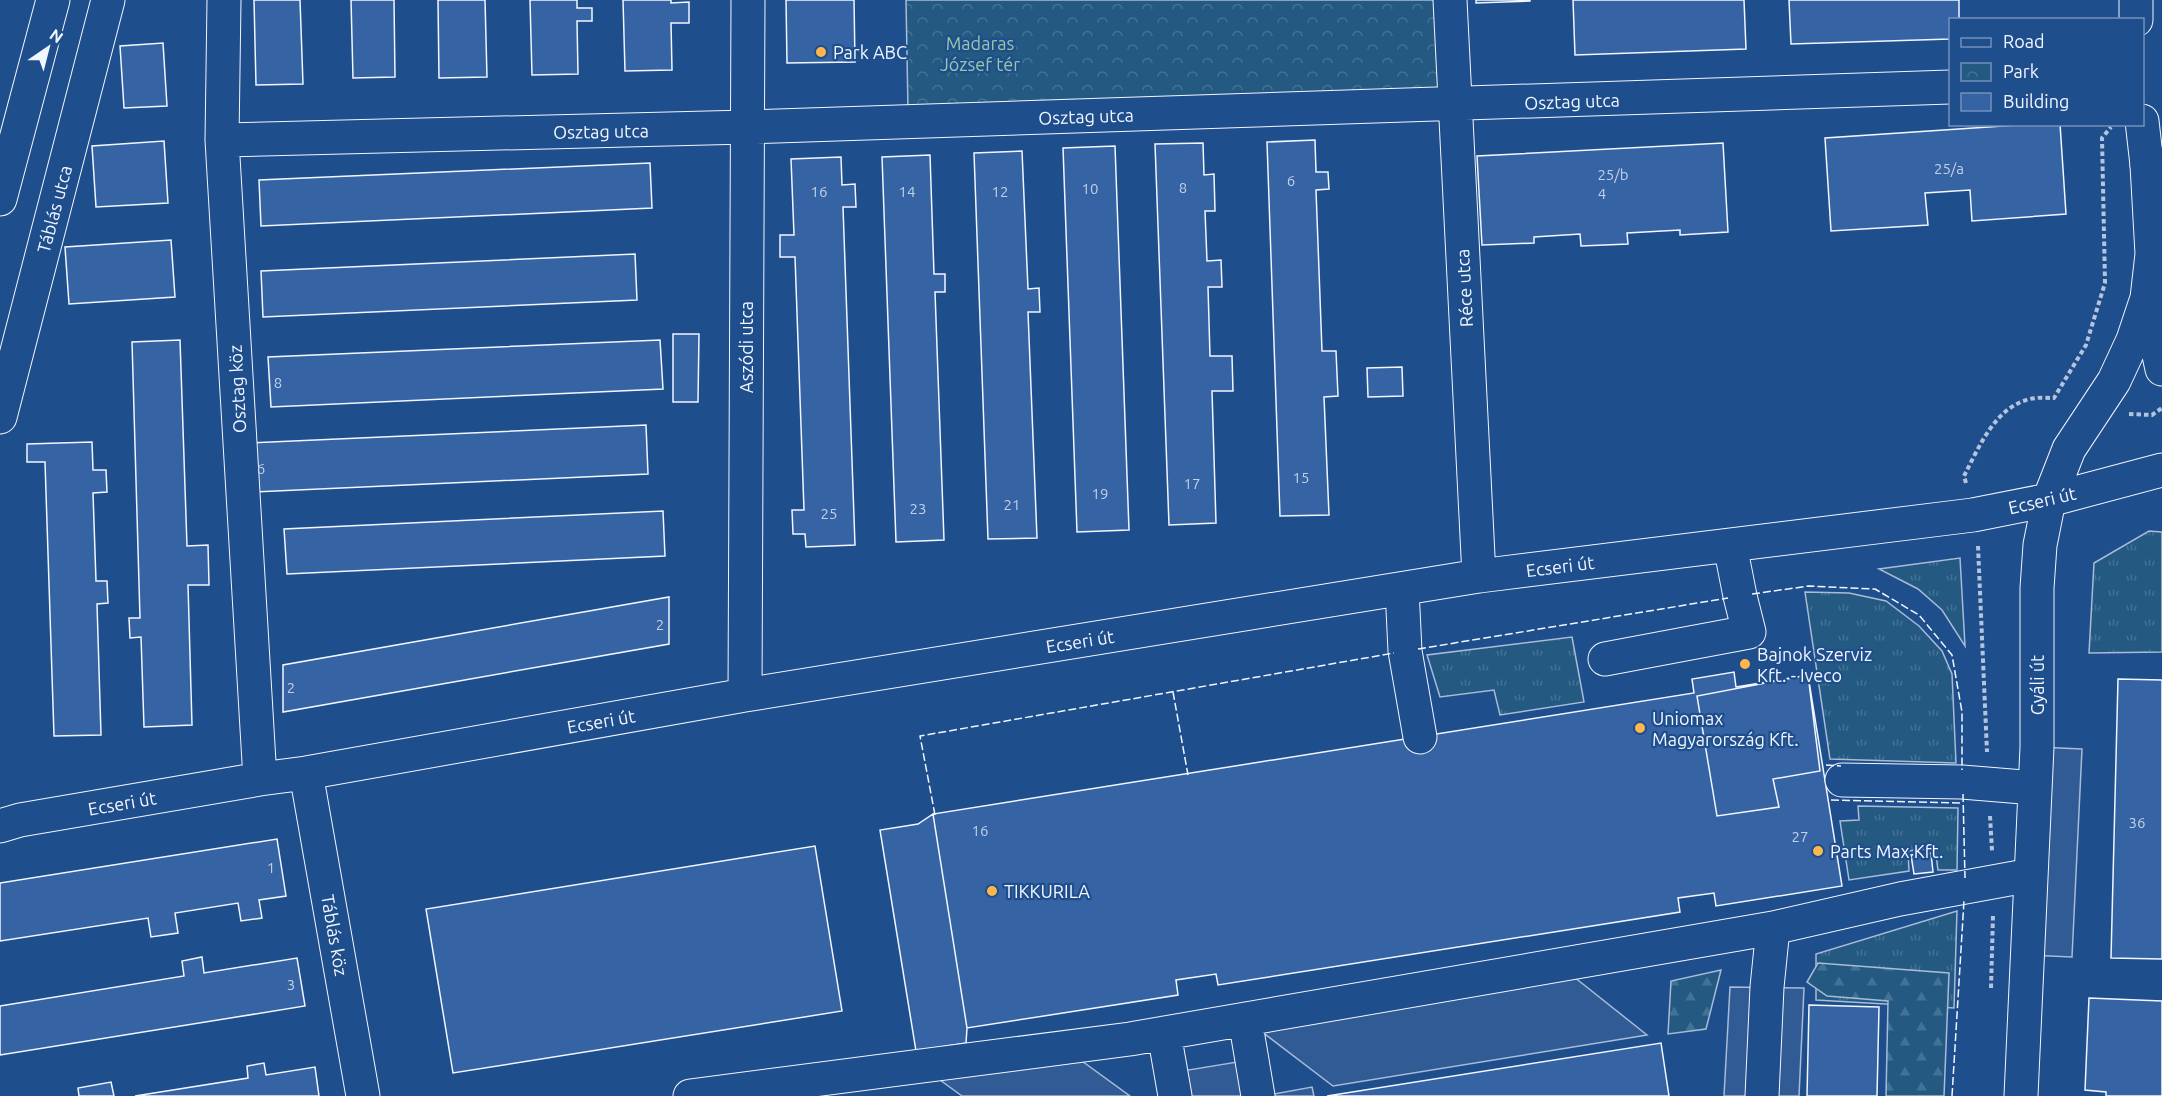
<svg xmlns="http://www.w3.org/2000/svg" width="2162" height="1096" font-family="Ubuntu,sans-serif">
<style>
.grass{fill:url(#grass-tufts);stroke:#a8bbd7;stroke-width:1.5}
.forest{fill:url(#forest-firs);stroke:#a8bbd7;stroke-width:1.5}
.park{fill:url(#park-crowns);stroke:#a8bbd7;stroke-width:1.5}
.parking{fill:#305b95;stroke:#a8bbd7;stroke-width:1.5}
.building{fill:#3563a3;stroke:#f2f6ff;stroke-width:1.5}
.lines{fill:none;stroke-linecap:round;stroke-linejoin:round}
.minor-casing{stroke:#f2f6ff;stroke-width:35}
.major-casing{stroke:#f2f6ff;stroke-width:35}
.path{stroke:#b3c4dc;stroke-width:4;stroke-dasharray:4.5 3;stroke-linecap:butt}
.minor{stroke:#1f4e8c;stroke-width:33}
.major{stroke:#1f4e8c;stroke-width:33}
.fence{stroke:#f2f6ff;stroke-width:1.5;stroke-dasharray:8 3;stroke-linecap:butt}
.poi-dot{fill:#ffb74d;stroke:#1f4e8c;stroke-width:2}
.labels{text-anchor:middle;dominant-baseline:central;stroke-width:4.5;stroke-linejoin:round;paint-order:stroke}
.number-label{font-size:15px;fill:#c3d1e8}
.park-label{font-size:18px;fill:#97c8a6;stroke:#1f4e8c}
.poi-label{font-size:18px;fill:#f2f6ff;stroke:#1f4e8c;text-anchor:start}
.street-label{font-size:18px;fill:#f2f6ff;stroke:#1f4e8c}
</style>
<defs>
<pattern id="grass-tufts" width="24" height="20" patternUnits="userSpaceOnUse" patternTransform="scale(1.5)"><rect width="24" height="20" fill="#245a82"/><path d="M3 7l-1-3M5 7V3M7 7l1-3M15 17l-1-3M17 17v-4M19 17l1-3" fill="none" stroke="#447295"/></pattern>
<pattern id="forest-firs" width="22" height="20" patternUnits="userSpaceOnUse" patternTransform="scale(1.5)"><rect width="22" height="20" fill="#245a82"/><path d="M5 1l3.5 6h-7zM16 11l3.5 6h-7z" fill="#447295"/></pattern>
<pattern id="park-crowns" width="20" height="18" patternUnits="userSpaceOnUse" patternTransform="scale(1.5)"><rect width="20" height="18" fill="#245a82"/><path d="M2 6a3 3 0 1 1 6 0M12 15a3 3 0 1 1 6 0" fill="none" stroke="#447295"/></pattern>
</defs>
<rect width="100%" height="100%" fill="#1f4e8c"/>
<path class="grass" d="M2149 531 2162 532V652L2089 653 2094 563Z
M1960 558 1965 646 1942 610 1918 589 1879 569Z
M1805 592 1849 593 1886 601 1919 626 1942 651 1952 674 1956 763 1830 759Z
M1572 637 1584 702 1500 715 1494 690 1440 697 1427 655Z
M1858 806 1958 808 1957 870H1938L1935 848 1908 851 1909 871 1849 880 1840 821 1859 820Z
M1957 911 1954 1008 1816 1000V954Z"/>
<path class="forest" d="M1818 963 1949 973 1944 1096H1886L1888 1001 1827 996 1807 982Z
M1721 970 1706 1029 1668 1034 1671 981Z"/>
<path class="park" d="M906 0H1435L1440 95 908 110Z"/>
<path class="parking" d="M2037 747 2082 749 2072 957 2027 955Z
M1559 965 1647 1035 1333 1086 1245 1019Z
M1730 987 1804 988 1799 1096H1724Z
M1064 1048 1130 1096H962L921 1066Z
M1237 1062 1243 1096H1175L1170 1073Z
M1312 1087 1314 1096H1263Z"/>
<path class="building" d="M254 0H300L303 84 256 85Z
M351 0H394L395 77 353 78Z
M438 0H485L487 77 439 78Z
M530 0H577V8H592V21H577L578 74 532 75Z
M623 0H671V3L689 2V23H671L672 70 625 71Z
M786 0H854L855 62 787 63Z
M1476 0H1530V1L1476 3Z
M1573 0H1744L1746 49 1575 55Z
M1789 0H1959V20H1950V39L1791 44Z
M163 43 167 106 124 108 120 46Z
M2033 124H2060L2066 214 1972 221 1970 190 1925 193 1928 225 1831 231 1825 138Z
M1315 140 1316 172H1328L1329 189 1316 190 1322 351H1336L1338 396 1324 397 1329 515 1280 516 1267 142Z
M164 141 168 203 96 207 92 146Z
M1203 143 1204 175 1214 174 1215 211H1205L1207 261 1221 260 1222 287H1208L1210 356H1232L1233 391H1212L1216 523 1169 525 1155 144Z
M1723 143 1728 232 1680 235V230L1627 233 1628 244 1581 246 1580 234 1534 237V243L1482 245 1477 156Z
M1115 146 1129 530 1077 532 1063 148Z
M1022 151 1028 289 1039 288 1040 312H1028L1037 538 988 539 974 153Z
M930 155 934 274H945V292H935L944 540 896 542 882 157Z
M841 157 842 185 855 184 856 207H843L855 545 806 547 805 534H793L792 510H804L795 257H780V235H794L791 159Z
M650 163 652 208 261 226 259 180Z
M171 240 175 297 69 304 65 247Z
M635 254 637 300 263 317 261 271Z
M673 334H699L698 402H673Z
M180 340 187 546 208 545 209 585H188L192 725 144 727 141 637 130 638 129 618H140L132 342Z
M660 340 663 389 271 407 268 357Z
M1402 367 1403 396 1368 397 1367 368Z
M646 425 648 474 254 492 251 443Z
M92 442 93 470H106L107 492 93 493 96 581H107L108 603 97 604 101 735 54 736 45 462H27V444Z
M663 511 665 556 287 574 284 529Z
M669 597V644L283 712V665Z
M1734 672 1736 687 1808 675 1842 886 1716 906 1714 893 1678 898 1680 912 1218 985 1216 974 1176 980 1178 995 967 1028 933 814 1694 693 1692 679Z
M1808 675 1820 771 1773 779 1779 807 1717 816 1697 696Z
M2118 679 2162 680V959L2111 958Z
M933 814 967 1028 966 1043 916 1051 880 830 918 824Z
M277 839 286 896 259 900 262 918 241 921 238 903 175 913 178 933 151 937 148 918 0 941V883Z
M815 846 842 1011 453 1073 426 909Z
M1931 853 1933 872 1914 874 1911 855Z
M202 957 204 973 297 958 305 1006 0 1055V1006L184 976 182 961Z
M2089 998 2162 1001V1096H2106V1092L2085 1090Z
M1809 1005 1879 1007 1877 1096H1807Z
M1661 1043 1669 1096H1327Z
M264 1063 266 1075 315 1067 319 1096H135L248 1078 247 1066Z
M111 1082 114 1096H79L78 1088Z"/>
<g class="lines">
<g class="minor-casing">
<path id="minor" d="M224 0 222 140 260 779
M1450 0 1479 576
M2136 20V0
M222 140 747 127 1950 87
M0 199 53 0
M2147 300 2162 369
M0 417 108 0
M1402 589 1405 651 1420 737
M1605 659 1749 632 1740 596 1730 545
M745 695 748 0
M306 773 363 1096
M1842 780 1962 782 2035 788
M0 826 20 820 260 779 306 773 745 695 1479 576 1973 515 2049 500 2162 470
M1245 1019 1258 1096
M1164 1033 1175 1096
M690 1096 1130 1039 1773 928 1900 899 2031 875
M1762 1096 1767 987 1773 928
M2021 1096 2037 747V588L2040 545 2049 500 2069 449 2114 381 2133 340 2147 298 2152 254 2147 165 2142 121"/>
</g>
<g class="major-casing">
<path id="major" d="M2147 165 2162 164"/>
</g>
<path class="path" d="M2129 414 2152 415 2162 408
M1966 483 1964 476C1979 447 1995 407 2030 399 2038 397 2047 398 2054 398L2086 345 2105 283 2102 138 2111 127
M1978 546 1987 752
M1990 816 1992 851
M1991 988 1993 915"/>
<use href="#minor" class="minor"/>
<use href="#major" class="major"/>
<path class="fence" d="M1752 594 1809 586 1875 589 1919 615 1952 655 1962 712V770
M1418 649 1728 598
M1173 692 1188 775
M1826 765 1841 766
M1963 794 1965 878
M1831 800 1963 803
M935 815 920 736 1394 653
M1952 1096 1964 901"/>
</g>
<g class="poi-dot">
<circle cx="821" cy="52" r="6"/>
<circle cx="1745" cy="664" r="6"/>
<circle cx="1640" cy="728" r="6"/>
<circle cx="1818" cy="851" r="6"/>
<circle cx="992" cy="891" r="6"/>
</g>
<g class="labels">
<g class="number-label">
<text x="1949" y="168">25/a</text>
<text x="1613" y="174">25/b</text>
<text x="1291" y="180">6</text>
<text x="1183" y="187">8</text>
<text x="1090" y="188">10</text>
<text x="819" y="191">16</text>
<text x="907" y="191">14</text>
<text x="1000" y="191">12</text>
<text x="1602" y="193">4</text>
<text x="278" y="382">8</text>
<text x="261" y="468">6</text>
<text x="1301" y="477">15</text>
<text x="1192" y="483">17</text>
<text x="1100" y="493">19</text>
<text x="1012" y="504">21</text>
<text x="918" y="508">23</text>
<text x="829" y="513">25</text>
<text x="660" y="624">2</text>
<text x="291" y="687">2</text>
<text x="2137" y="822">36</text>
<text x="980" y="830">16</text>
<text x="1800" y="836">27</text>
<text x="271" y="867">1</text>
<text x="291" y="984">3</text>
</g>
<g class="park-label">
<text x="980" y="43">Madaras<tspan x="980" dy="21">József tér</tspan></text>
</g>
<g class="poi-label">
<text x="833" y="52">Park ABC</text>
<text x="1757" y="654">Bajnok Szerviz<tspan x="1757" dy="21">Kft. - Iveco</tspan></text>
<text x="1652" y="718">Uniomax<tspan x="1652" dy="21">Magyarország Kft.</tspan></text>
<text x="1830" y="851">Parts Max Kft.</text>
<text x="1004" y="891">TIKKURILA</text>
</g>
<g class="street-label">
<text transform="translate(1572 101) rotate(-2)">Osztag utca</text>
<text transform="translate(1086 116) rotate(-2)">Osztag utca</text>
<text transform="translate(601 131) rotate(-1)">Osztag utca</text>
<text transform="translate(54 209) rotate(-75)">Táblás utca</text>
<text transform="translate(1464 288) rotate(-93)">Réce utca</text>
<text transform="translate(746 347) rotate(-90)">Aszódi utca</text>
<text transform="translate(237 389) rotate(-93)">Osztag köz</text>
<text transform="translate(2042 500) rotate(-13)">Ecseri út</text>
<text transform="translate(1560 566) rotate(-7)">Ecseri út</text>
<text transform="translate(1080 641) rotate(-9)">Ecseri út</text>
<text transform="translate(2037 685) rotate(-90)">Gyáli út</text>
<text transform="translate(601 721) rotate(-10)">Ecseri út</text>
<text transform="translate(122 803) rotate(-10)">Ecseri út</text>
<text transform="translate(335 935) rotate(80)">Táblás köz</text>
</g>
</g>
<rect x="1949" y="18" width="195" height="108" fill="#1f4e8c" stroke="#7391ba" stroke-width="1.5"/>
<rect x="1961" y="38" width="30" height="9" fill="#1f4e8c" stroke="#7391ba" stroke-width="1.5"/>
<text x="2003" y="48" font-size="18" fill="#f2f6ff">Road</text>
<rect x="1961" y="63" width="30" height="18" fill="url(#park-crowns)" stroke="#7391ba" stroke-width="1.5"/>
<text x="2003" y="78" font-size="18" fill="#f2f6ff">Park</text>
<rect x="1961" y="93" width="30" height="18" fill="#3563a3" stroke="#7391ba" stroke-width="1.5"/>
<text x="2003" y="108" font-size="18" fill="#f2f6ff">Building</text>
<g transform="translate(48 48) rotate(35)" stroke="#1f4e8c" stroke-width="4.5" paint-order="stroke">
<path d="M0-4.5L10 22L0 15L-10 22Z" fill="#f2f6ff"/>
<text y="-9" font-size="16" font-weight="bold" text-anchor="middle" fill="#f2f6ff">N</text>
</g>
</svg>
